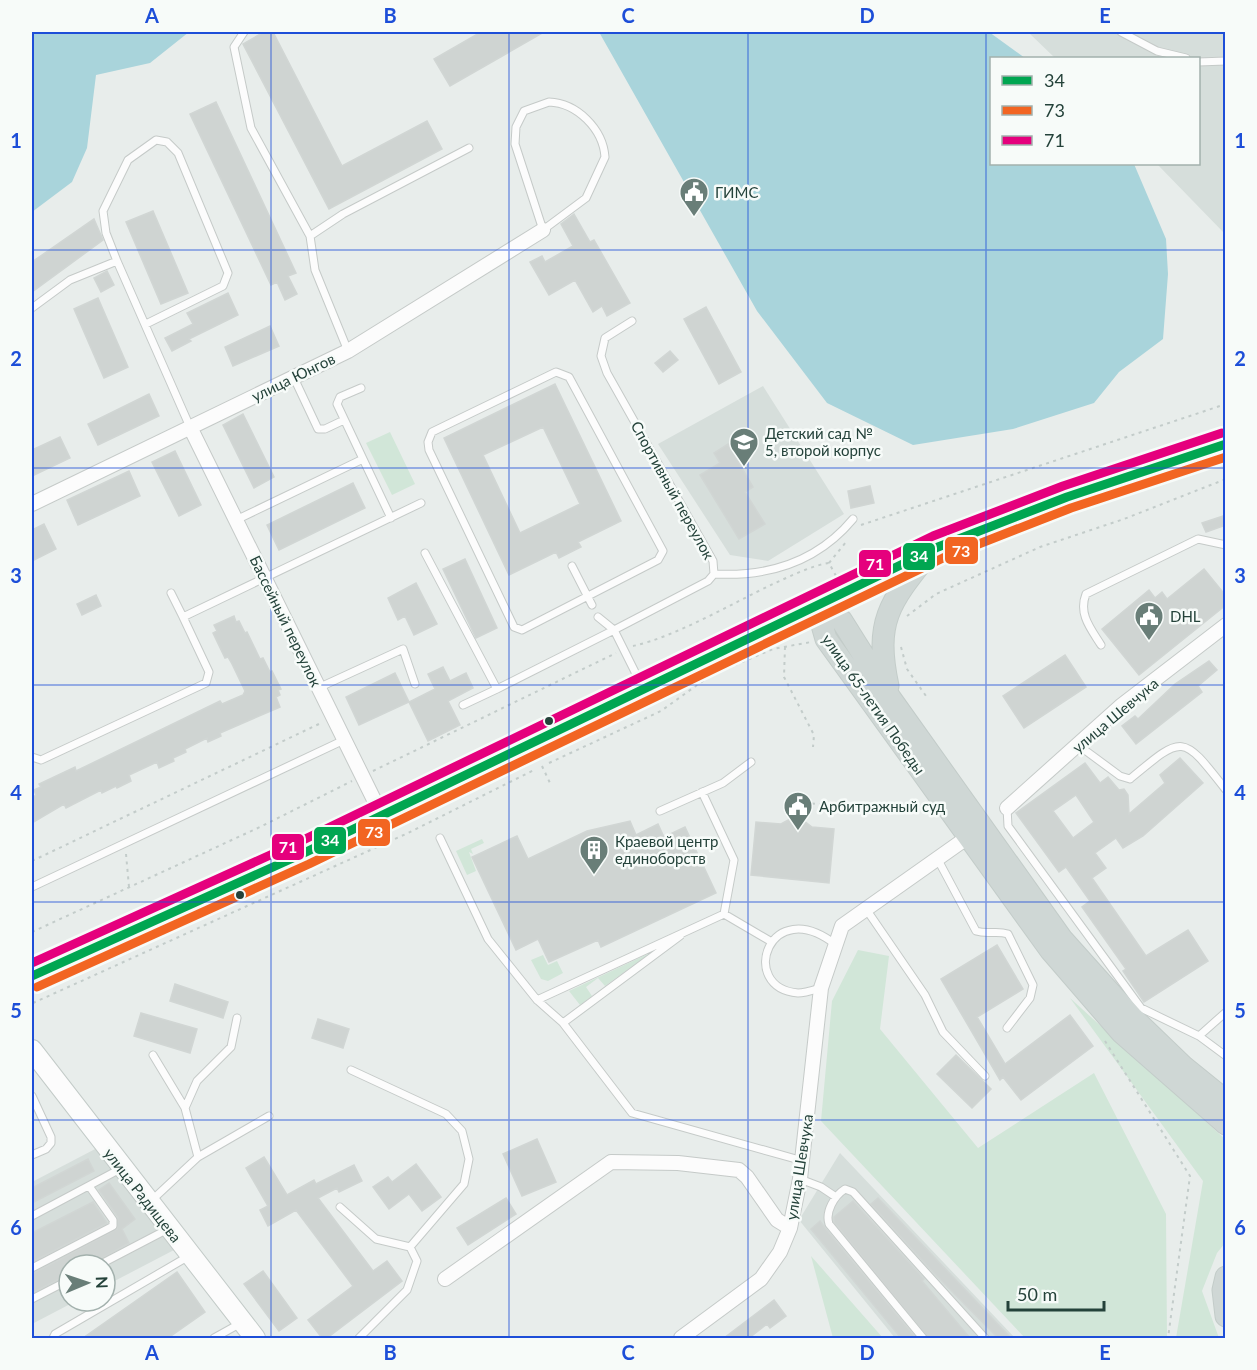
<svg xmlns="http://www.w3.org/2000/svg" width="1257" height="1370" font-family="Lato,sans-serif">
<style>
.built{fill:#d6dedb}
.green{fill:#d1e6d8}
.water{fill:#a9d4db}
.building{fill:#cfd4d2;stroke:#d1d6d4;stroke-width:1.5;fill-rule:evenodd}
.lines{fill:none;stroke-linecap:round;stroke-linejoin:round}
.lane-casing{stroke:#c5cac8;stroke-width:9}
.street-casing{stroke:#c5cac8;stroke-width:16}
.secondary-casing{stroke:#c3cbc8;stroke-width:22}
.primary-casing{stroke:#c3ccc9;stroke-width:23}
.path{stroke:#c3ccca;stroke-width:2;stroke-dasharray:3 4.5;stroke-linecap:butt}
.lane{stroke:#fcfcfc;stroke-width:7}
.street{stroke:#fcfcfc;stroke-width:14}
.secondary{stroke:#fcfcfc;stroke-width:20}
.primary{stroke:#cfd7d5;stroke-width:21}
.bus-1-casing{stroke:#f7fbf9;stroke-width:14}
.bus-2-casing{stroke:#f7fbf9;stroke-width:14}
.bus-3-casing{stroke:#f7fbf9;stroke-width:14}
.bus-1{stroke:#00a651;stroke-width:9}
.bus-2{stroke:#f26522;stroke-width:9}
.bus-3{stroke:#e5007d;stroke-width:9}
.grid{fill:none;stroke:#1d4ed8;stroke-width:1.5;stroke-opacity:0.55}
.bus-dot{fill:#24423a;stroke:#f7fbf9;stroke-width:2}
.labels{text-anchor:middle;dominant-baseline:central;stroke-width:5;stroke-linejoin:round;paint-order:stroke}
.poi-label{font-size:15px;fill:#24423a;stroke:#f7fbf9;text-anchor:start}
.street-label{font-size:15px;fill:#24423a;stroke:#f7fbf9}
.line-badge{stroke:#f7fbf9;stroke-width:2}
.badge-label{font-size:16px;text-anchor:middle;font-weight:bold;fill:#fff}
.neatline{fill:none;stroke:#1d4ed8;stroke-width:2}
.grid-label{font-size:20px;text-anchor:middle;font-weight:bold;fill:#1d4ed8}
</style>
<rect width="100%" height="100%" fill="#e8edeb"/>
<path class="built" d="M1028 32H1225V234L1157 164H1198V58H1055Z
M763 386 844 514 768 561 730 555 658 444Z
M99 1147 174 1250 105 1286V1265H69V1301H76L32 1324V1182Z
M840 1153 1015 1338H895L799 1220Z"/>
<path class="green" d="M390 432 415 484 392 495 366 443Z
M482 839 484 843 471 849 473 854 469 852 476 871 467 875 456 851Z
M858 950 889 956 880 1029 978 1148 1094 1073 1166 1214 1167 1338H1025L821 1121 832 1001Z
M652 952 605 986 598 978 586 987 592 996 580 1005 569 991Z
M543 955 548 965 557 961 563 973 548 981 541 979 531 960Z
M1070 998 1225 1139V1243L1217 1253 1202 1291 1219 1338H1176L1203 1181Z
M811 1256 883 1338H833Z"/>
<path class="water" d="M32 32H189L150 63 96 75 87 148 72 182 32 212Z
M599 32H989L1025 58H992V164H1134L1166 239 1168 274 1163 339 1119 372 1094 403 1013 429 913 445 827 403 757 311Z"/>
<path class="building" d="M264 32H273L342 166 427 121 442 149 329 209 243 44Z
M481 32H544L450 86 434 59Z
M216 102 296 273 288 276 297 294 285 300 277 282 271 285 190 114Z
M153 211 188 293 161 304 126 222Z
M574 214 590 242 594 240 630 303 607 316 602 306 593 312 575 280 549 295 530 262 542 256 545 262 573 246 561 224Z
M94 219 103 240 32 292V262Z
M107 271 114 285 101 292 94 278Z
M228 293 238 315 189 339 191 341 172 351 165 338 193 324 187 313Z
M98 298 128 367 104 378 74 309Z
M706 307 741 372 719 384 684 319Z
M270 326 279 346 233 366 225 347Z
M670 351 678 360 663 372 655 363Z
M555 384 621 521 578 542 581 547 559 558 556 552 509 575 444 438ZM543 427 580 504 520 533 483 455Z
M149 394 159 416 98 445 88 424Z
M243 414 274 477 254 488 223 425Z
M60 437 70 458 32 476V450Z
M728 444 753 487 745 492 765 524 739 539 700 475 720 463 714 453Z
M175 451 201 505 179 516 152 462Z
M129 471 140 496 78 525 67 500Z
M353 483 365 508 279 550 267 525Z
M870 486 874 503 851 508 848 491Z
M1226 515V525L1206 532 1202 523Z
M44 524 56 549 32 561V530Z
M465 559 497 628 476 638 443 569Z
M1204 569 1226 596V605L1139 675 1102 629 1149 590 1155 598 1162 592 1167 599Z
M416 583 437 624 414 635 405 616 398 620 388 598Z
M96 595 101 606 82 615 77 604Z
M234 616 236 622 239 621 245 633 247 632 260 659 263 658 270 672 272 671 281 689 278 690 280 695 276 697 280 707 220 733 221 736 208 742 207 738 185 749 186 752 173 758 174 761 159 768 157 762 129 775 131 781 117 788 116 786 102 793 101 790 66 808 64 804 32 823V798L36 795 34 790 41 787 39 784 75 767 76 771 220 701 222 704 243 695 245 691 232 664 228 657 225 658 213 633 217 631 214 625Z
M1065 655 1086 687 1024 728 1003 696Z
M1209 661 1217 670 1198 686 1202 692 1136 744 1122 726 1135 716 1138 719 1175 684Z
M443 667 450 681 466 673 473 688 448 701 460 725 428 741 409 702 435 689 428 674Z
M395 673 409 702 359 725 346 697Z
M1180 758 1203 783 1143 836 1123 848 1116 838 1095 853 1106 868 1092 878 1146 956 1188 930 1208 961 1144 1002 1123 971 1126 969 1082 907 1090 901 1066 867 1059 872 1016 813 1085 763 1100 783 1108 777 1119 790 1124 789 1128 795 1129 814 1165 783 1160 775ZM1076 795 1094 822 1073 838 1053 811Z
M790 819 804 821 812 827 834 829 829 883 751 875 756 822 781 824Z
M630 821 636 835 658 824 664 837 685 827 716 893 601 947 598 940 549 962 538 939 516 950 472 857 517 836 528 859 587 831Z
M997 945 1023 989 977 1017 1005 1064 1070 1015 1093 1046 1021 1100 1003 1077 1000 1080 941 979Z
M175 984 228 1002 223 1018 170 1001Z
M141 1013 197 1029 190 1053 134 1036Z
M318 1019 349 1029 343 1048 312 1038Z
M956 1055 991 1089 972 1108 937 1074Z
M537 1139 556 1182 522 1196 503 1154Z
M264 1157 287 1195 314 1180 316 1184 354 1165 362 1181 339 1192 337 1188 318 1198 373 1271 387 1261 402 1281 327 1338H322L308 1320 353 1286 296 1210 268 1226 260 1210 268 1206 246 1168Z
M88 1159 94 1171 32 1203V1188Z
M416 1164 441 1197 422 1211 409 1194 389 1209 373 1187 388 1177 392 1182Z
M109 1183 135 1219 122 1229 129 1243 90 1265H69V1274L32 1293V1274L117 1229 118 1217 99 1190Z
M506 1198 516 1214 468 1245 457 1228Z
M878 1198 1011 1338H998L933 1272 871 1204Z
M853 1201 924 1279 922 1281 970 1338H928L834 1222V1217Z
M93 1202 107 1223 32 1262V1233Z
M820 1221 825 1228 916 1338H901L811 1229Z
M263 1271 297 1318 279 1331 244 1284Z
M177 1272 205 1312 168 1338H83Z
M774 1300 786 1316 770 1328 767 1324 749 1338H724Z"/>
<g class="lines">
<g class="lane-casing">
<path id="lane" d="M244 32 234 47 251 128 310 236 315 270 348 351
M1121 32 1157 51 1186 58
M1198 62 1226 61
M549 102C577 103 603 129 605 157L586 198 543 230 515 144 516 127 524 111Z
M310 236 343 214 469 148
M117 261 106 233 103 211 128 160 156 140 167 142 178 153 228 273 223 286 146 324
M32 308 70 280 117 261 190 427
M632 321 605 338 601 356 607 373 713 561 714 574 708 581 614 630 643 688
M556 372 569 377 663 551 658 560 522 630 514 627 429 450 428 442 432 432Z
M294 378 318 429H325L344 420
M361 388 340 397 337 404 363 459
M236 520 363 459 391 518
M425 553 497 689 614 630 598 617
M572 566 592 605
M714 574C769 577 818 561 853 519
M171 593 183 617
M1101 645C1091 629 1078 614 1086 594L1198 539 1226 545
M318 688 403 649 415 684
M463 705 497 689
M1078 745 1120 776 1130 779C1184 734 1182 734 1226 790
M32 757 41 760 206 683 209 672 183 617 421 503
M702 792 734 860 724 914
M1007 808 1008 826 1141 1008 1199 1036 1226 1012
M660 811 723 783 751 762
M440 838 488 939 537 1000 563 1023 632 1113 803 1161
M937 858 976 931C988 935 996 930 1008 934L1033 985 1030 998 1007 1028
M32 887 344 740
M866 909 925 995 943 1032 985 1076
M821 988C814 990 805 993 798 993 737 988 769 892 836 945
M537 1000 724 914 770 941
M563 1023 680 936
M1199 1036 1226 1056
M351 1070 446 1114 462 1131 469 1159 464 1184 410 1247
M32 1096 51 1137V1143L46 1149 32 1155
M185 1108 197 1081 231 1047 237 1018
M198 1157 269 1116
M800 1179 821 1187 836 1197
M151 1201 198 1157 185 1108 153 1055
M340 1207 376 1239 410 1247 417 1261 407 1290 359 1338
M32 1216 122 1168
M99 1265 168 1229
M32 1268 113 1226V1220L89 1186
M32 1299 69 1280
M53 1338 55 1334 189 1256
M214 1338 241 1323
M923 1338 829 1224C825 1212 834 1196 845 1189L853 1192 985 1338"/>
</g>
<g class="street-casing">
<path id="street" d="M190 427 382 816
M32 504 348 351 543 230
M1007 808 1122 705 1226 625
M445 1279 611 1162 678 1163 739 1170 747 1177 777 1220 790 1228 800 1179 821 988 842 926 968 837
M681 1338 761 1279 780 1252 790 1228"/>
</g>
<g class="secondary-casing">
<path id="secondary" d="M32 1050 255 1338"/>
</g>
<g class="primary-casing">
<path id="primary" d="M816 604 826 639 1051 951 1121 1032 1226 1124
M816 604 842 621 891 699 1062 939 1132 1017 1184 1067 1226 1101
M888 686C874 620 890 602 930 552
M32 976 304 853 938 547 1067 497 1226 444
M1226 1277 1223 1290 1226 1316"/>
</g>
<path class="path" d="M861 525 1226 404
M829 563 846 542
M907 616 936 594 1040 547 1124 519 1226 479
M633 646C675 637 733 603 773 584 791 576 810 566 829 563L836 576
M785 647 784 677 814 735 813 747
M901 647 907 669 926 696
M728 668 773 649 811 642
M549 763 661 711 707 678
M542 766 550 783
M373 771 616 653
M793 814 794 802 842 806 846 812
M126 854 129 887
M32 861 321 723
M32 932 260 827 352 781
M33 1003 408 833 536 769
M1105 1041 1190 1176 1168 1338"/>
<use href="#lane" class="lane"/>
<use href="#street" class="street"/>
<use href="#secondary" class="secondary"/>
<use href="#primary" class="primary"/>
<g class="bus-1-casing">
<path id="bus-1" d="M32 976 304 853 938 547 1067 497 1226 444"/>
</g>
<g class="bus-2-casing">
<path id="bus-2" d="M37 987 309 864 943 558 1071 508 1226 457"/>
</g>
<g class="bus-3-casing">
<path id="bus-3" d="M32 963 299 842 933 536 1063 486 1222 433"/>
</g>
<use href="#bus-1" class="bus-1"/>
<use href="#bus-2" class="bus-2"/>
<use href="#bus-3" class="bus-3"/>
</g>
<path class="grid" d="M271 32V1338M509 32V1338M748 32V1338M986 32V1338M32 250H1226M32 468H1226M32 685H1226M32 902H1226M32 1120H1226"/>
<defs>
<g id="civic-pin" transform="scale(1.5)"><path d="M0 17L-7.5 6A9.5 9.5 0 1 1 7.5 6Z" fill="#697e78" stroke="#f7fbf9"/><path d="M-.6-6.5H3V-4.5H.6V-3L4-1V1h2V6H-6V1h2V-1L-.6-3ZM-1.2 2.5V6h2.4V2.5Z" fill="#fff"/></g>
<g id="school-pin" transform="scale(1.5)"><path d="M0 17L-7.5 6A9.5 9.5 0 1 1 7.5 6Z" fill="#697e78" stroke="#f7fbf9"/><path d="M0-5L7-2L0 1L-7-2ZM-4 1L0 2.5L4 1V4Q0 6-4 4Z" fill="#fff"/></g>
<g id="building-pin" transform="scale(1.5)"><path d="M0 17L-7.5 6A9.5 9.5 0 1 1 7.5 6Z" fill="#697e78" stroke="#f7fbf9"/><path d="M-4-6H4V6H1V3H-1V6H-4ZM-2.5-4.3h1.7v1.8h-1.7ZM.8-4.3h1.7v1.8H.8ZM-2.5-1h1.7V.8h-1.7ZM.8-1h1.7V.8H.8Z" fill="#fff"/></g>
</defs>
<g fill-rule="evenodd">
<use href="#civic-pin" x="694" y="192"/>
<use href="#school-pin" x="744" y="442"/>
<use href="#civic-pin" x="1149" y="616"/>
<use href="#civic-pin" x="798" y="806"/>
<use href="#building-pin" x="594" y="850"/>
</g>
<g class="bus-dot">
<circle cx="549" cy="721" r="5"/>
<circle cx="240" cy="895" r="5"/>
</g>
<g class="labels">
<g class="poi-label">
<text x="715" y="192">ГИМС</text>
<text x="765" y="433">Детский сад №<tspan x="765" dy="17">5, второй корпус</tspan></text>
<text x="1170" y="616">DHL</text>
<text x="819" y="806">Арбитражный суд</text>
<text x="615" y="841">Краевой центр<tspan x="615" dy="17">единоборств</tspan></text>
</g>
<g class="street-label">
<text transform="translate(293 377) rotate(-26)">улица Юнгов</text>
<text transform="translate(673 490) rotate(61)">Спортивный переулок</text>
<text transform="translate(286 621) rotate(64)">Бассейный переулок</text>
<text transform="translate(874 704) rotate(55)">улица 65-летия Победы</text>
<text transform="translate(1115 715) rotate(-40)">улица Шевчука</text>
<text transform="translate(799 1167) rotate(-81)">улица Шевчука</text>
<text transform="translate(143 1195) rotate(52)">улица Радищева</text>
</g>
</g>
<g class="line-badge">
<rect x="944" y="536" width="35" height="29" rx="6" fill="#f26522"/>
<rect x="902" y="542" width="34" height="29" rx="6" fill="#00a651"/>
<rect x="858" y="549" width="34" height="29" rx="6" fill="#e5007d"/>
<rect x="357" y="818" width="34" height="29" rx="6" fill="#f26522"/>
<rect x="313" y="826" width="34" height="29" rx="6" fill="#00a651"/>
<rect x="271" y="833" width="34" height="28" rx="6" fill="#e5007d"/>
</g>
<g class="badge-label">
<text x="961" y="557">73</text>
<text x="919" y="562">34</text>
<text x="875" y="570">71</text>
<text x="374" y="838">73</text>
<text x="330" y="846">34</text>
<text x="288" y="853">71</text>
</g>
<rect width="1257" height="1370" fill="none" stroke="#f7fbf9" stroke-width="66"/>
<rect x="990" y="57" width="210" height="108" fill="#f7fbf9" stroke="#a3b1ad" stroke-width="1.5"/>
<rect x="1002" y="76" width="30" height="9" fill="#00a651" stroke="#a3b1ad" stroke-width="1.5"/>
<text x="1044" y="87" font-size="18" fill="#24423a">34</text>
<rect x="1002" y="106" width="30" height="9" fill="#f26522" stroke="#a3b1ad" stroke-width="1.5"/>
<text x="1044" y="117" font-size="18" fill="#24423a">73</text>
<rect x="1002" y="136" width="30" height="9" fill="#e5007d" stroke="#a3b1ad" stroke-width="1.5"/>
<text x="1044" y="147" font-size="18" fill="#24423a">71</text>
<g transform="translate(87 1283) rotate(88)"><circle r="28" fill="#f7fbf9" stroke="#a3b1ad" stroke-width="1.5"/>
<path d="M0-4.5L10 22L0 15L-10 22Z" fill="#697e78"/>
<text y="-9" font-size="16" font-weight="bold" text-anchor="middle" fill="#24423a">N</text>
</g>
<path d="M1008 1301v9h96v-9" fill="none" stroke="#24423a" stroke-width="3"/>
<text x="1017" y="1301" font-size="18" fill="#24423a" stroke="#f7fbf9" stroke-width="4.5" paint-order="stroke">50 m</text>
<rect x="33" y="33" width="1191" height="1304" class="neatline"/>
<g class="grid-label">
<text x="152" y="23">A</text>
<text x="390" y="23">B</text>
<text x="628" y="23">C</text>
<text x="867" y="23">D</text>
<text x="1105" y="23">E</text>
<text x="16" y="148">1</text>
<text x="1240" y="148">1</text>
<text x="16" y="366">2</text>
<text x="1240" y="366">2</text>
<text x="16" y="583">3</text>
<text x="1240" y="583">3</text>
<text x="16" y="800">4</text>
<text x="1240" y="800">4</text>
<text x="16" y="1018">5</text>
<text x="1240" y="1018">5</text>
<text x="16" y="1235">6</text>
<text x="1240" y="1235">6</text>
<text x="152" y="1360">A</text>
<text x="390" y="1360">B</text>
<text x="628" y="1360">C</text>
<text x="867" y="1360">D</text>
<text x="1105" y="1360">E</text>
</g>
</svg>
